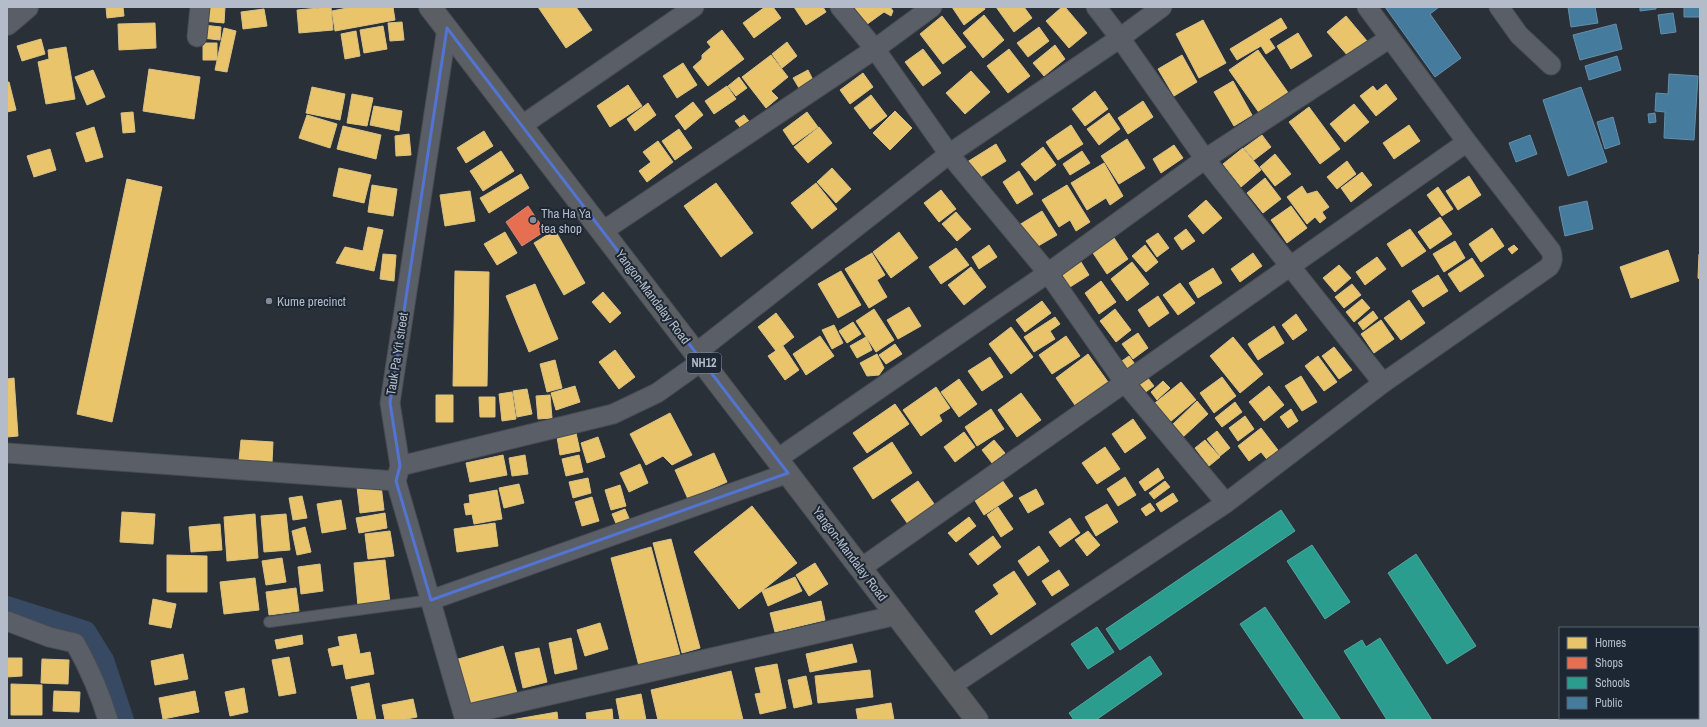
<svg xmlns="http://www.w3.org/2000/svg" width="1707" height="727" font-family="'Archivo Narrow',sans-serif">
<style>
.homes{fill:#e9c46a;stroke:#d9c286}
.shops{fill:#e76f51;stroke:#d88675}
.schools{fill:#2a9d8f;stroke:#53a6a0}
.public{fill:#457b9d;stroke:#668eaa}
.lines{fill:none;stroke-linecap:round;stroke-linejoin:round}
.canal{stroke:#384963;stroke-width:20}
.service-casing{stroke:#484c53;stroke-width:12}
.minor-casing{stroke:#484c53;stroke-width:21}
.tertiary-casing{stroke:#484c53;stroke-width:24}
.trunk-casing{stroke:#474c53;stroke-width:24}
.service{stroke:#5a5e66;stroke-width:10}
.minor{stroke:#5a5e66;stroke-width:19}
.tertiary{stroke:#5a5e66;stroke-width:22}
.trunk{stroke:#5b5f64;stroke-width:22}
.marked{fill:none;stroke:#5274d3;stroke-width:3;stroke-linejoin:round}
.poi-dot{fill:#848b96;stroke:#1d2633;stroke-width:1.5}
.labels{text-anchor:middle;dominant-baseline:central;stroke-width:4;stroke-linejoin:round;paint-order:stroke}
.shield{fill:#1d2633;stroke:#878f9c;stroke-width:1}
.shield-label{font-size:12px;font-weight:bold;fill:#b4bcc9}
.poi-label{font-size:13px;fill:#b4bcc9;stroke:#1d2633;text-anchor:start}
.street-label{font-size:13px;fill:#b4bcc9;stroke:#1d2633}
</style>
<rect width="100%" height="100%" fill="#2a3038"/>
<path class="homes" d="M106 7H123L124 16 107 18Z
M204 7H225L224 23 203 21Z
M331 7 333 30 299 33 297 10Z
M352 7H393L395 20 335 31 332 11Z
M538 7H576L592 30 566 48Z
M765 7H773L781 18 754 38 743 23Z
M794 7H823L826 12 806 25Z
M854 7H890L893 11 891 16 884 12 866 25Z
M952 7H984L985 9 964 25Z
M996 7H1024L1032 18 1014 32Z
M1062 7H1065L1087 33 1069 48 1046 21Z
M264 9 267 26 243 29 241 12Z
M984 15 1004 40 983 58 963 33Z
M942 16 966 47 943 64 920 34Z
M1346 16 1367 41 1349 57 1327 32Z
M1281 18 1287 28 1269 39 1275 48 1266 54 1261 46 1237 60 1230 49Z
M1203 20 1226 63 1199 78 1176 34Z
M402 22 404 40 390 41 388 23Z
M155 23 156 48 119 50 118 24Z
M203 25 221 27 220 40 202 38Z
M383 26 387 49 364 53 360 30Z
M1039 27 1049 41 1028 57 1017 43Z
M224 28 236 31 227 72 215 70Z
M722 30 744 59 708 86 693 67 702 59V55L711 47 707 42Z
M356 31 360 56 345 59 341 34Z
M1298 33 1312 56 1291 69 1277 46Z
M41 39 45 54 22 61 17 46Z
M787 42 797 56 782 68 772 54Z
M203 43H217V60H203Z
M1055 45 1065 59 1044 76 1033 63Z
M66 47 75 99 46 104 38 62 49 59 48 50Z
M923 49 941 73 923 86 905 62Z
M1009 49 1030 76 1008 93 987 66Z
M1258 50 1289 94 1260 114 1229 70Z
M771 55 788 77 771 91 778 98 766 108 742 77Z
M1182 55 1197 82 1174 96 1158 69Z
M683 63 697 85 677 98 663 76Z
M149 69 200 77 194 119 143 111Z
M93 70 105 97 87 105 75 77Z
M808 70 813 80 799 88 793 78Z
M971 71 990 92 965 114 946 93Z
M863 73 873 87 850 104 840 90Z
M739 77 747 88 736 96 728 86Z
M1233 81 1252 115 1234 126 1214 92Z
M7 82H9L16 110 7 112Z
M1386 84 1397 99 1376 116 1360 96 1373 86 1377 91Z
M628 85 642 106 610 127 597 106Z
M727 86 736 99 714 114 705 101Z
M312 87 345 94 340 120 306 113Z
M1095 91 1108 109 1085 126 1072 109Z
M352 94 373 98 367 126 347 123Z
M871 95 887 116 870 129 854 108Z
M1143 101 1153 117 1128 134 1118 118Z
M693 102 703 115 685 130 675 116Z
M648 103 656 115 635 131 627 119Z
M1354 104 1369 122 1345 142 1330 124Z
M374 106 402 111 399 131 370 125Z
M1309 107 1340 149 1320 164 1289 122Z
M895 111 912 128 890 150 873 133Z
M133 112 135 132 123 133 121 113Z
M807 112 818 127 793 145 783 130Z
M1109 113 1120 129 1099 145 1087 129Z
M307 115 337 124 330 148 299 138Z
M744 115 752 125 744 132 735 121Z
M1071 125 1083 144 1058 160 1046 142Z
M1409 125 1420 141 1394 159 1383 143Z
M343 126 381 135 376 159 337 149Z
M94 127 103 157 86 162 76 133Z
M819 127 832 143 808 163 794 147Z
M679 129 692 148 675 160 662 141Z
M484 131 493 146 466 163 457 148Z
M409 134 411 155 396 156 395 136Z
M1262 135 1271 147 1254 160 1244 148Z
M1127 139 1145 168 1119 184 1101 156Z
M658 141 673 162 647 182 639 171 651 162 643 152Z
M996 144 1006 161 974 181 964 164Z
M1174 145 1183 158 1161 173 1153 159Z
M1043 147 1056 165 1035 181 1021 164Z
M1243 148 1261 170 1241 187 1223 164Z
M50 149 56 170 34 177 27 156Z
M501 151 514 171 483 191 470 171Z
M1082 151 1090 163 1070 175 1063 164Z
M1275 154 1291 174 1275 186 1260 167Z
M1347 161 1356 174 1337 189 1327 177Z
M1104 163 1123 196 1110 205 1106 198 1087 210 1071 183Z
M339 168 371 175 364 203 333 196Z
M832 168 851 189 836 203 817 182Z
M1019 171 1033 194 1017 204 1003 182Z
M1362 172 1372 185 1351 202 1341 188Z
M521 174 529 188 489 213 480 198Z
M1469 176 1481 195 1458 210 1446 191Z
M1265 178 1281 199 1263 213 1247 193Z
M127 179 162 187 112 422 77 414Z
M716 183 753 233 721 257 684 206Z
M816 183 837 209 812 229 791 203Z
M372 185 397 189 393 216 368 212Z
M1067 185 1090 222 1076 231 1070 220 1059 227 1042 200Z
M1302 186 1307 194 1317 191 1329 207 1322 212 1326 218 1320 223 1315 217 1307 224 1287 197Z
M1438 187 1453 209 1442 216 1427 195Z
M941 190 956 209 939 222 924 203Z
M470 191 475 221 445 226 440 195Z
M1206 200 1222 218 1203 234 1188 216Z
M1291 206 1307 228 1287 243 1271 220Z
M1042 211 1057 235 1033 249 1019 225Z
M956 212 971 229 957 241 942 224Z
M1440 217 1452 234 1430 249 1418 232Z
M368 227 383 230 374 271 336 263 345 247 363 251Z
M1492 228 1504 246 1481 262 1469 244Z
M1186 229 1195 241 1182 250 1174 238Z
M1410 229 1426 251 1402 267 1387 244Z
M555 230 585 283 564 295 534 243Z
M505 232 517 253 497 265 484 244Z
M899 232 918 258 891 278 873 252Z
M1158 233 1169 248 1157 257 1146 241Z
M1114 238 1128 259 1107 274 1093 253Z
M1455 241 1465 258 1444 272 1433 254Z
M989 245 997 257 979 269 972 257Z
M1145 245 1158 262 1146 272 1132 256Z
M1514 245 1518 249 1512 254 1508 249Z
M956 248 969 265 941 284 929 267Z
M1668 250 1679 281 1631 298 1620 267Z
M872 253 885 275 877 280 887 297 869 308 845 269Z
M1253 253 1262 266 1240 282 1231 269Z
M383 254 396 255 394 281 380 279Z
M1699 254H1700V279L1698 278Z
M1377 257 1386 269 1365 285 1356 272Z
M1472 258 1484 276 1460 292 1448 274Z
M1081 262 1089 275 1070 287 1062 274Z
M1132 262 1149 284 1127 301 1111 279Z
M1339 265 1351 278 1335 292 1323 278Z
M971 267 986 287 964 305 948 285Z
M1213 268 1222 283 1198 298 1189 283Z
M455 271 489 272 487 386H453Z
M841 271 861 305 838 318 818 284Z
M1438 275 1448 291 1423 307 1412 291Z
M1101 281 1116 302 1099 314 1085 293Z
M1180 283 1195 303 1178 315 1163 295Z
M535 284 558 339 529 352 506 296Z
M1352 284 1361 295 1344 308 1335 297Z
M603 292 621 313 610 323 592 302Z
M1158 296 1169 313 1149 327 1138 310Z
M1362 299 1370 308 1354 322 1346 312Z
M1409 300 1425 323 1401 340 1384 318Z
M1042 301 1051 313 1025 332 1016 320Z
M909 307 921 326 898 339 887 320Z
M874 309 894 340 876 352 856 321Z
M1115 309 1131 330 1116 342 1100 321Z
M1373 311 1378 318 1363 330 1358 323Z
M776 313 794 337 776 351 758 327Z
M1296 314 1307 330 1293 340 1282 325Z
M1055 317 1060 324 1050 331 1055 339 1034 352 1024 337Z
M1381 320 1394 339 1374 353 1361 334Z
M853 322 861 334 847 343 839 331Z
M834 325 843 343 832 349 822 330Z
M1274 326 1284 343 1258 360 1248 344Z
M1011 327 1033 357 1011 374 989 344Z
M1138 333 1148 348 1133 359 1122 344Z
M820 336 834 356 806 375 793 354Z
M1066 336 1080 356 1052 374 1039 355Z
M866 337 872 350 857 358 850 346Z
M1233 337 1263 374 1240 393 1210 356Z
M895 344 902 354 886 364 879 355Z
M783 346 799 370 785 380 768 356Z
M1334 347 1352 370 1339 379 1322 356Z
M615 350 635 377 619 389 599 362Z
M877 354 884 368 879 375 867 376 860 363Z
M1088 354 1108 382 1075 405 1056 378Z
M1129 356 1137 367 1126 374 1119 363Z
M1318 356 1337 382 1324 391 1305 366Z
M990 357 1003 377 982 391 968 371Z
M555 360 562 388 547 392 540 364Z
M1301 376 1317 402 1302 411 1285 386Z
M1147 377 1154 386 1140 396 1133 388Z
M1222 377 1236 396 1214 413 1200 393Z
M14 378 18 436 7 437V379Z
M959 379 977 404 959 417 941 392Z
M1163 381 1170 388 1157 400 1151 392Z
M1181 382 1196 400 1170 422 1155 403Z
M575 386 580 402 556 410 551 393Z
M1269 386 1284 405 1264 421 1249 402Z
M936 387 950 408 939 415 942 421 921 436 903 410Z
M527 389 532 414 517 417 513 391Z
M512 392 516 419 502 421 499 394Z
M1021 393 1041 420 1017 437 998 410Z
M436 395H453V422H436Z
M550 395 552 418 538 419 536 396Z
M479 397H495V417H480Z
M1197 401 1208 414 1183 437 1172 425Z
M1235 402 1242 412 1222 427 1215 418Z
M895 404 909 424 867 453 853 433Z
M991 409 1004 429 977 446 965 427Z
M1291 409 1298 421 1288 428 1280 417Z
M670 413 692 455 672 465 663 456 646 465 630 434Z
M1245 416 1254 429 1238 441 1229 428Z
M1133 419 1146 438 1125 453 1112 434Z
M1261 428 1281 454 1270 463 1261 452 1249 461 1238 446Z
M1217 431 1230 448 1220 456 1207 439Z
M964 432 975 447 955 462 944 447Z
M576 433 580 451 560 455 557 437Z
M598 437 605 457 587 463 581 443Z
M241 440 273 442 272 463 239 461Z
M994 440 1005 453 992 463 982 450Z
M1205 440 1220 457 1209 466 1195 448Z
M892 442 912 473 873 499 853 468Z
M1105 447 1120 469 1097 484 1082 463Z
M714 453 727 482 688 499 675 470Z
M503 455 507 475 470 482 466 463Z
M525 455 528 474 512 476 509 458Z
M579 455 583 472 566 476 562 459Z
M640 464 648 483 629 492 620 473Z
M1158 468 1164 478 1145 491 1139 482Z
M1125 477 1136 495 1118 506 1107 489Z
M588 478 591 493 573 498 569 482Z
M1002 480 1013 496 984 515 974 499Z
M918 481 937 508 910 527 891 500Z
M1165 481 1170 487 1154 499 1149 493Z
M519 484 524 503 504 508 499 488Z
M381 485 384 510 360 513 357 487Z
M620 485 626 506 611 510 605 490Z
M1036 489 1044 504 1028 513 1019 498Z
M497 490 502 519 474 524 472 514 466 515 464 504 470 503 469 495Z
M1173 493 1178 501 1161 512 1156 504Z
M302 496 307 518 293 520 289 498Z
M592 497 599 521 582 526 575 502Z
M341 500 346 529 322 533 317 504Z
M1150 503 1155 510 1146 516 1141 509Z
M1107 504 1118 522 1096 536 1085 517Z
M752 506 797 563 739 609 694 552Z
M998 507 1013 529 1001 537 987 515Z
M625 509 631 523 618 528 612 514Z
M122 512 155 514 153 544 120 542Z
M385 513 387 528 359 533 356 518Z
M255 514 258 558 227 561 224 517Z
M286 514 290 550 264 552 261 516Z
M969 517 976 526 956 542 948 533Z
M1070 518 1080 533 1060 547 1049 532Z
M495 523 498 546 457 552 454 529Z
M220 524 222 550 191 552 189 527Z
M305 527 311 552 297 555 292 531Z
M390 531 394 556 368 559 365 534Z
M1088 531 1100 545 1087 556 1075 540Z
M993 536 1001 547 978 565 969 554Z
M671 539 700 648 682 653 653 543Z
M1039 546 1049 561 1028 576 1018 561Z
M651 547 680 655 639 666 611 558Z
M167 555 207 556V592H167Z
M282 558 286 582 266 585 262 561Z
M385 560 390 603 358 606 354 563Z
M815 563 828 584 809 596 796 575Z
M320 564 323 591 301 594 298 567Z
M1059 570 1069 585 1052 596 1042 581Z
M1014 571 1036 604 991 635 975 611 999 594 993 585Z
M795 577 802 591 768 606 762 591Z
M255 578 259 610 224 614 220 582Z
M296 588 299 611 269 615 266 592Z
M153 599 176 604 171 628 149 624Z
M821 601 825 620 775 632 770 613Z
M600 623 608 649 585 656 577 630Z
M356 634 360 654 370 652 374 674 346 679 343 664 332 666 328 649 340 646 338 637Z
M302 635 303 644 277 649 275 640Z
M571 638 577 669 555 674 549 643Z
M852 644 857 662 810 672 806 654Z
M503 646 517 693 469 708 455 660Z
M539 648 547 682 523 688 515 653Z
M183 654 188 679 155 685 151 661Z
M289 657 296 693 279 696 272 660Z
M7 658H22V676L7 677Z
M42 659 69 660 68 684 41 683Z
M777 664 786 708 760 714 755 694 761 693 755 668Z
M870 670 873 697 818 703 815 676Z
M731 671 743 720H658L651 690Z
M806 676 812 704 794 708 788 680Z
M369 683 376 720H358L351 687Z
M11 684 42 685V715H11Z
M244 688 248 712 230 716 225 692Z
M54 691 80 692 79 712 53 711Z
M195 691 199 712 163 719 159 698Z
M641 694 646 720H620L616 699Z
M413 699 417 717 401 720H385L382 705Z
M891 703 894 720H858L856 709Z
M612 709 613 720H587L586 713Z
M557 712 558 720H511Z"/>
<path class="shops" d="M528 206 545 231 522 246 506 222Z"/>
<path class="schools" d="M1281 510 1295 531 1120 650 1106 629Z
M1312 545 1350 602 1325 619 1287 561Z
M1416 554 1476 646 1447 664 1388 573Z
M1265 607 1341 720H1305L1240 624Z
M1097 627 1114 652 1088 669 1071 644Z
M1380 638 1432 720H1387L1344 651 1362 640 1366 647Z
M1150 656 1162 674 1096 720H1074L1069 713Z"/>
<path class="public" d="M1385 7H1439L1430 14 1461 58 1435 77Z
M1568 7H1595L1598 23 1571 27Z
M1640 7H1656V9L1640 11Z
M1684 7H1700V17H1684Z
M1673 13 1676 32 1661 34 1658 15Z
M1616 24 1622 49 1580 60 1573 35Z
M1617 56 1621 70 1589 80 1585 66Z
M1669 74 1698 76 1694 140 1664 138 1665 112 1655 111 1656 93 1668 94Z
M1581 87 1607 162 1568 176 1543 100Z
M1655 113 1656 122 1649 123 1648 114Z
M1613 117 1620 144 1605 149 1597 122Z
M1530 135 1537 154 1516 162 1509 143Z
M1587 201 1593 229 1565 236 1559 207Z"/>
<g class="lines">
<path class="canal" d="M7 606 86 631 104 660 124 720"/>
<g class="service-casing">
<path id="service" d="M269 622 431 600"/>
</g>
<g class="minor-casing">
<path id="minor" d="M840 7 875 49 949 154 1048 273 1125 383 1226 503
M1096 7 1120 38 1205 159 1383 383
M1499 7 1519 35 1551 65
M447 28 390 403 400 466 396 481 465 720
M197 37 200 7
M521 126 694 7
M603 231 875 49 932 7
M696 353 949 154 1120 38 1162 7
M7 453 396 481
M777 459 1048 273 1205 159 1390 38
M400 466 613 414 657 393 702 361
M861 568 1467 142
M431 600 788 473
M7 621 49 637 75 643C89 668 100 693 108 720
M951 686 1226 503 1383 383 1549 267C1553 261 1553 258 1551 251L1467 142 1367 7
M464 715 897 615"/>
</g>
<g class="tertiary-casing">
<path id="tertiary" d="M7 24 27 7"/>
</g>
<g class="trunk-casing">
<path id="trunk" d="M430 7 977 720"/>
</g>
<use href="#service" class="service"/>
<use href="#minor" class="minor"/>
<use href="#tertiary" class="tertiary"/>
<use href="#trunk" class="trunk"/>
</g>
<path class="marked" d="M447 28 788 473 431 600 396 481 400 466 390 403Z"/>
<g class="poi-dot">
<circle cx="533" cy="220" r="4"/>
<circle cx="269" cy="301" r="4"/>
</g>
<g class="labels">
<rect class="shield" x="687" y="353" width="34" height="20" rx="3"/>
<g class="shield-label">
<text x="704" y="363">NH12</text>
</g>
<g class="poi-label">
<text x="541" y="213">Tha Ha Ya<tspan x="541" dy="15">tea shop</tspan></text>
<text x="277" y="301">Kume precinct</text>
</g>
<g class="street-label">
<text transform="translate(653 297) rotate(53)">Yangon-Mandalay Road</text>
<text transform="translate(397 354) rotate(-81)">Tauk Pa Yit street</text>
<text transform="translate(850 554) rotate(53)">Yangon-Mandalay Road</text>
</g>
</g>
<rect width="1707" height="727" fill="none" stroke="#b4bcc9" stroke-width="16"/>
<rect x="1559" y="627" width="140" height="92" fill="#1d2633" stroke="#59626f"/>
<rect x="1567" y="637" width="20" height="12" fill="#e9c46a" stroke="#59626f"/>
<text x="1595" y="647" font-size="12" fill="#b4bcc9">Homes</text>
<rect x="1567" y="657" width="20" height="12" fill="#e76f51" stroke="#59626f"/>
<text x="1595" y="667" font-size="12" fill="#b4bcc9">Shops</text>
<rect x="1567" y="677" width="20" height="12" fill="#2a9d8f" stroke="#59626f"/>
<text x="1595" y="687" font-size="12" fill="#b4bcc9">Schools</text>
<rect x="1567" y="697" width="20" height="12" fill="#457b9d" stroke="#59626f"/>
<text x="1595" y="707" font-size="12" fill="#b4bcc9">Public</text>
</svg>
